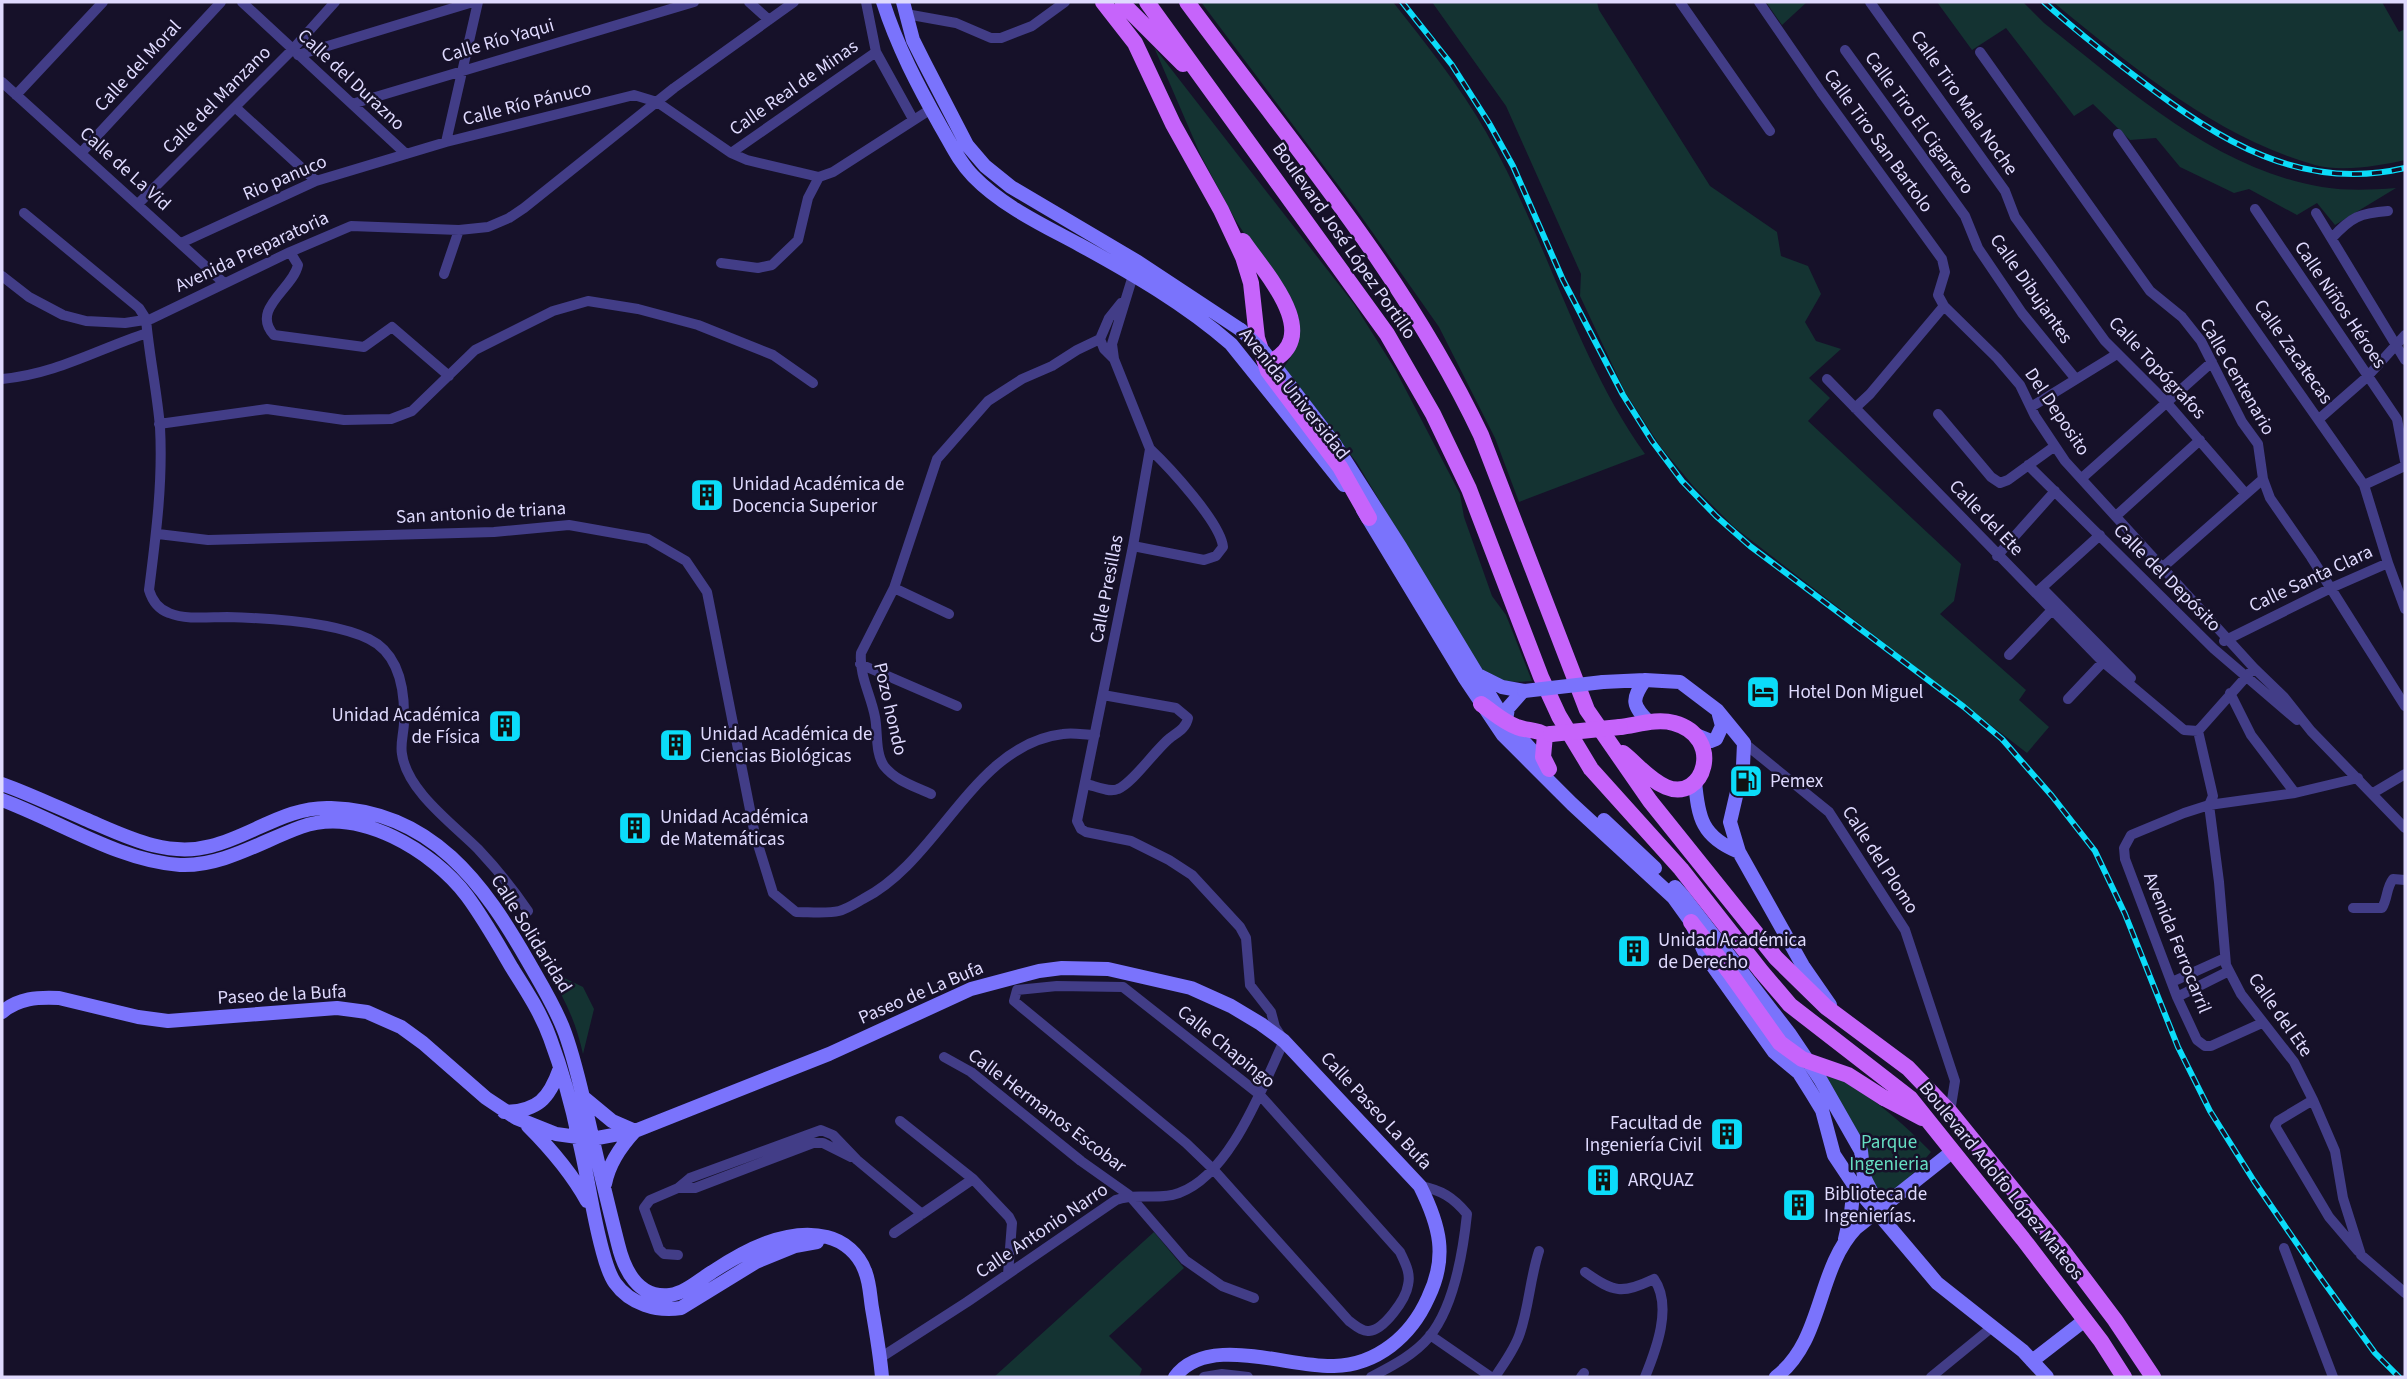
<svg xmlns="http://www.w3.org/2000/svg" width="2407" height="1379" font-family="'Source Sans 3',sans-serif">
<style>
.green{fill:#143332}
.lines{fill:none;stroke-linecap:round;stroke-linejoin:round}
.street{stroke:#423d87;stroke-width:10}
.secondary{stroke:#7a73fc;stroke-width:14}
.primary{stroke:#c664fb;stroke-width:16}
.rail-casing{stroke:#0bdcf9;stroke-width:6}
.rail{stroke:#161129;stroke-width:3.5;stroke-dasharray:10;stroke-linecap:butt}
.secondary-bridge{stroke:#7a73fc;stroke-width:14}
.primary-bridge{stroke:#c664fb;stroke-width:16}
.labels{text-anchor:middle;dominant-baseline:central;stroke-width:5;stroke-linejoin:round;paint-order:stroke}
.street-label{font-size:19px;fill:#dfdafe;stroke:#161129}
.poi-label{font-size:19px;fill:#dfdafe;stroke:#161129;text-anchor:start}
.park-label{font-size:19px;fill:#66dec2;stroke:#161129}
</style>
<rect width="100%" height="100%" fill="#161129"/>
<path class="green" d="M1201 2H1393C1426 44 1460 86 1486 132 1546 236 1575 356 1645 454L1519 502 1495 438 1439 327 1356 209Z
M1432 2H1597L1599 10 1710 186 1777 232 1781 256 1808 266 1821 294 1805 322 1816 341 1841 349 1809 378 1830 398 1808 421 1961 564 1954 601 1940 614 2026 690 2019 700 2049 727 2027 753 1734 527 1694 487 1660 446 1625 392 1580 296 1581 274 1506 106Z
M1766 2H1807L1782 25Z
M1937 2H2023L2044 23C2127 88 2214 169 2322 187 2347 191 2371 190 2396 188L2335 225 2317 203 2297 215 2249 189 2234 193 2180 167 2156 138 2130 140 2093 104 2074 116 2006 28 1972 50Z
M2053 2H2382L2399 32 2405 29V160C2380 166 2341 172 2315 165 2216 137 2131 66 2053 2Z
M1154 47 1354 304 1395 369 1460 494 1464 517 1492 596 1506 615 1532 681C1511 683 1497 682 1480 669L1357 463 1284 367C1298 347 1303 337 1297 313L1236 221 1201 156Z
M546 969 583 987 594 1009 583 1054C576 1022 564 996 546 969Z
M1812 1067C1859 1084 1897 1117 1931 1152L1882 1209Z
M1154 1232 1184 1268 1109 1336 1142 1369 1139 1377H994Z"/>
<g class="lines">
<path class="street" d="M242 2 406 154
M749 2 769 20
M866 2 876 52 913 119
M1680 2 1770 131
M1759 2 1821 92 1942 259 1945 272 1938 295 1944 306 1997 358 2020 385 2035 416 2065 461 2254 668 2284 697 2311 731 2405 828
M1870 2 2005 191 2015 217 2105 341 2167 403 2245 493
M906 14 956 23 991 38H1001L1032 26 1065 2
M1845 50 1965 216 1978 248 2022 313 2075 378
M1980 52 2150 291 2182 317 2201 341 2242 422 2258 444 2263 479 2270 498 2311 557 2405 706
M298 55 473 2
M2 82 224 283
M16 95 103 2
M352 104 694 2
M235 107 316 181
M2118 134 2364 485 2388 563 2405 609
M446 142 478 2
M81 153 221 2
M731 153 876 52
M819 177 833 172 931 109
M138 204 292 50 335 2
M2255 209 2397 419 2405 461
M24 213 139 308 146 319C149 355 157 391 160 427 163 482 156 535 149 590 152 600 158 609 169 613 186 620 209 617 227 617 267 618 334 622 369 639 400 654 405 691 404 722 404 732 400 744 402 754 407 791 453 824 478 849 496 868 513 889 528 911
M2316 213 2405 360
M2332 238C2351 217 2360 213 2388 211
M181 243 316 181 446 142 634 95 657 102 731 153 747 160 819 177
M290 252 298 265C293 289 250 309 274 335L364 347 392 327 449 376
M721 263 758 268 772 265 798 240 808 198 819 177
M444 274 459 230
M2 276 29 297 63 315 86 321 125 323 151 319 290 252 351 226 459 230 488 227 509 218 524 208 674 88 794 2
M1114 359 1104 349 1100 339 1109 318 1121 303
M2 379C56 374 96 350 147 333
M1827 379 2103 662 2184 730 2198 731 2254 668
M2031 407 2117 354
M1855 408 1870 394 1944 306
M1938 414 1991 477 2000 483 2008 480 2055 446
M2319 419 2367 377 2405 335
M159 424 267 409 344 420 391 419 412 411 475 350 553 311 588 301 638 309 698 325 773 355 813 383
M2028 465 2214 649 2297 720
M2082 478 2212 362
M2364 485 2405 466
M2116 516 2200 440
M158 534 208 540 494 532 569 525 648 539 686 561 707 592 755 835 773 893 796 912C809 912 827 914 839 911 847 909 856 903 863 899 939 861 974 744 1063 734 1073 732 1085 735 1095 735
M1133 546 1204 560 1216 556 1223 547C1221 523 1169 467 1150 449
M1997 556 2055 491
M2163 567 2263 479
M894 588 949 614
M2042 588 2131 678
M2037 592 2100 535
M2224 641 2331 588 2388 563
M2009 655 2051 611
M860 664 957 706
M2230 693 2251 735 2295 793
M2068 699 2103 662
M2198 731 2213 796 2209 805 2219 882 2226 965 2241 994 2294 1062 2313 1100 2335 1151 2343 1198 2361 1255 2405 1293
M1744 743 1829 812 1905 930 1955 1081 1950 1112
M1086 784C1095 786 1109 793 1118 789 1133 783 1155 750 1170 738 1178 732 1186 728 1188 718L1176 708 1103 695
M2373 793 2405 774
M931 794C914 786 896 781 884 766 875 753 878 732 875 717 871 695 859 676 861 653L894 588 937 459 988 401 1022 379 1052 366 1077 350 1100 339
M2353 908H2382C2388 898 2386 888 2393 879L2405 880
M2172 982 2225 958
M1057 986 1123 987 1259 1094 1400 1252C1405 1263 1411 1273 1408 1285 1406 1299 1384 1330 1369 1331 1362 1332 1355 1325 1349 1321L1213 1169 1186 1143 1014 1001 1017 990Z
M2177 997 2229 971
M2262 1023 2211 1046H2205L2197 1040 2177 997 2125 859 2124 848 2131 835 2184 813 2209 805 2295 793 2358 778
M944 1057 971 1072 1081 1161 1129 1195 1185 1260 1222 1286 1254 1298
M2313 1100 2278 1121 2275 1126 2329 1217 2358 1251
M900 1121 973 1179 1009 1217 1012 1223 1008 1274
M678 1188H695L813 1143H823L851 1157
M894 1233 973 1179
M2284 1248 2333 1377
M678 1255 664 1254 659 1249 644 1208 650 1200 678 1188 690 1178 821 1130 833 1135 857 1160 922 1214
M1585 1272C1614 1293 1622 1294 1654 1279 1673 1306 1656 1350 1645 1377
M1430 1335 1491 1377
M880 1358 967 1302 1116 1200C1137 1192 1158 1201 1179 1193 1231 1174 1262 1087 1284 1041L1275 1027 1271 1012 1250 985 1246 938 1240 927 1192 875 1169 860 1131 841 1086 832 1081 829 1077 821 1133 546 1150 449 1114 359 1112 344 1135 269
M1204 1377 1222 1374 1248 1377
M1371 1377C1392 1366 1414 1355 1429 1337 1454 1307 1463 1252 1467 1214 1453 1197 1441 1190 1420 1186
M1495 1377C1504 1363 1515 1349 1520 1333 1529 1307 1530 1278 1539 1251
M1581 1377 1584 1373
M1931 1377 1991 1328"/>
<path class="secondary" d="M883 2C897 46 918 86 941 127 951 144 959 162 973 176 1002 206 1043 225 1080 245 1133 274 1185 304 1231 344L1344 485
M903 2 913 40 924 62 967 145 985 166 1011 187 1138 262 1241 330
M1264 352 1334 443 1401 548 1506 722 1548 768
M1363 510 1464 677 1503 735 1572 804 1673 897 1691 922 1707 958 1774 1052 1799 1073 1811 1092 1822 1110 1834 1155 1854 1185 1937 1283 2023 1351 2047 1377
M1480 676 1502 687 1524 691
M1645 680C1631 700 1632 705 1649 722
M1603 682 1645 680 1680 682 1717 710 1744 743 1743 766 1730 822 1739 852 1803 966 1830 1005
M1505 726 1508 708 1523 691
M1696 735 1711 741 1716 739 1722 726 1719 715
M1695 781C1698 818 1702 837 1739 852
M2 784C30 794 57 807 85 819 125 836 166 858 211 846 252 836 286 806 331 808 432 811 484 884 529 963 542 986 556 1008 565 1033 577 1066 584 1102 592 1136 600 1172 609 1208 618 1244 624 1269 638 1299 670 1295 685 1293 699 1280 712 1272 744 1251 787 1227 827 1237 844 1241 859 1254 865 1271 870 1283 870 1296 872 1308 876 1331 880 1354 882 1377
M2 800C59 821 119 861 180 865 222 867 262 841 301 827 359 806 433 851 467 896 484 919 498 944 512 968 526 990 541 1013 550 1038 562 1070 572 1106 579 1140 588 1177 592 1212 602 1249 605 1260 608 1273 615 1283 630 1304 657 1312 681 1308L756 1262 795 1246 817 1242
M1604 820 1655 868
M1675 887 1684 897 1789 1033 1820 1079 1861 1151 1864 1177 1877 1203
M2 1012C19 998 37 997 59 998L138 1017 168 1021 337 1008 367 1012 401 1027 423 1043 486 1098 516 1118 556 1134 592 1139 635 1131 829 1054 971 989 1039 971 1062 968 1108 969 1191 988 1231 1006 1261 1024 1284 1041 1420 1186C1440 1226 1448 1257 1428 1298 1411 1336 1377 1365 1334 1366 1289 1368 1207 1333 1175 1377
M583 1097 612 1121 635 1131C621 1146 609 1163 605 1184
M504 1112C538 1111 549 1099 560 1068
M528 1126C550 1148 572 1174 587 1201
M1845 1239 1851 1213 1854 1185
M2032 1361 2085 1320
M1776 1377C1824 1340 1816 1270 1856 1228L1953 1151"/>
<path class="primary" d="M1103 2 1135 43 1173 124 1221 210 1243 257 1251 283 1257 338 1268 371 1340 467 1369 518
M1147 2 1387 334 1433 414 1469 489 1541 677 1559 716 1591 769 1681 869 1761 971 1790 1005 1910 1098 2023 1239 2101 1341 2124 1377
M1187 2C1290 142 1406 276 1481 435L1587 710 1650 801 1776 958 1826 1007 1908 1068 1950 1112 2063 1251 2115 1320 2153 1377
M1123 4 1183 64
M1243 241C1264 272 1323 334 1272 361
M1481 704C1493 712 1503 722 1517 727 1527 731 1537 729 1545 735L1551 734
M1620 727C1637 725 1657 718 1674 723 1725 737 1704 803 1666 787 1649 780 1637 764 1623 753
M1545 735 1543 757 1549 769
M1691 922 1728 970
M1884 1098 1922 1118"/>
<g class="rail-casing">
<path id="rail" d="M1402 2 1452 65 1489 123 1513 166 1563 280 1623 395 1652 441 1682 481 1716 516 1750 546 1964 707 2002 739 2052 796 2095 851 2125 914 2178 1047 2210 1111 2254 1181 2315 1270 2375 1353 2399 1377
M2044 2C2075 30 2107 55 2140 80 2220 141 2301 192 2405 168"/>
</g>
<use href="#rail" class="rail"/>
<path class="secondary-bridge" d="M1241 330 1264 352
M1524 691 1603 682"/>
<path class="primary-bridge" d="M1551 734 1620 727
M1728 970 1780 1043 1802 1059 1848 1075 1884 1098"/>
</g>
<defs>
<g id="building-square" transform="scale(1.75)"><rect x="-9" y="-9" width="18" height="18" rx="4" fill="#0bdcf9" stroke="#161129"/><path d="M-4-6H4V6H1V3H-1V6H-4ZM-2.5-4.3h1.7v1.8h-1.7ZM.8-4.3h1.7v1.8H.8ZM-2.5-1h1.7V.8h-1.7ZM.8-1h1.7V.8H.8Z" fill="#111"/></g>
<g id="hotel-square" transform="scale(1.75)"><rect x="-9" y="-9" width="18" height="18" rx="4" fill="#0bdcf9" stroke="#161129"/><path d="M-6-4.5h1.5V1H6V5H4.5V3h-9V5H-6ZM-4 0a1.8 1.8 0 1 1 3.6 0ZM.5 0V-2.5h3Q6-2.5 6 0Z" fill="#111"/></g>
<g id="fuel-square" transform="scale(1.75)"><rect x="-9" y="-9" width="18" height="18" rx="4" fill="#0bdcf9" stroke="#161129"/><path d="M-5.5-6h7V0h2V4h1.3V-2.5L3-4.5l.8-.8L6-3V5H2.5V1h-1V6h-7ZM-4.2-4.7v3.2H.2V-4.7Z" fill="#111"/></g>
</defs>
<g fill-rule="evenodd">
<use href="#building-square" x="707" y="495"/>
<use href="#hotel-square" x="1763" y="692"/>
<use href="#building-square" x="505" y="726"/>
<use href="#building-square" x="676" y="745"/>
<use href="#fuel-square" x="1746" y="781"/>
<use href="#building-square" x="635" y="828"/>
<use href="#building-square" x="1634" y="951"/>
<use href="#building-square" x="1727" y="1134"/>
<use href="#building-square" x="1603" y="1180"/>
<use href="#building-square" x="1799" y="1205"/>
</g>
<g class="labels">
<g class="street-label">
<text transform="translate(498 41) rotate(-16)">Calle Río Yaqui</text>
<text transform="translate(138 66) rotate(-47)">Calle del Moral</text>
<text transform="translate(351 80) rotate(43)">Calle del Durazno</text>
<text transform="translate(794 88) rotate(-35)">Calle Real de Minas</text>
<text transform="translate(217 100) rotate(-45)">Calle del Manzano</text>
<text transform="translate(1964 103) rotate(55)">Calle Tiro Mala Noche</text>
<text transform="translate(527 104) rotate(-14)">Calle Río Pánuco</text>
<text transform="translate(1919 123) rotate(54)">Calle Tiro El Cigarrero</text>
<text transform="translate(1878 141) rotate(54)">Calle Tiro San Bartolo</text>
<text transform="translate(125 169) rotate(42)">Calle de La Vid</text>
<text transform="translate(285 178) rotate(-23)">Rio panuco</text>
<text transform="translate(1344 241) rotate(55)">Boulevard José López Portillo</text>
<text transform="translate(252 252) rotate(-25)">Avenida Preparatoria</text>
<text transform="translate(2031 289) rotate(55)">Calle Dibujantes</text>
<text transform="translate(2340 305) rotate(56)">Calle Niños Héroes</text>
<text transform="translate(2293 352) rotate(55)">Calle Zacatecas</text>
<text transform="translate(2157 368) rotate(47)">Calle Topógrafos</text>
<text transform="translate(2237 377) rotate(60)">Calle Centenario</text>
<text transform="translate(1294 394) rotate(51)">Avenida Universidad</text>
<text transform="translate(2057 412) rotate(56)">Del Deposito</text>
<text transform="translate(481 513) rotate(-3)">San antonio de triana</text>
<text transform="translate(1986 518) rotate(46)">Calle del Ete</text>
<text transform="translate(2167 578) rotate(45)">Calle del Depósito</text>
<text transform="translate(2311 579) rotate(-25)">Calle Santa Clara</text>
<text transform="translate(1107 589) rotate(-79)">Calle Presillas</text>
<text transform="translate(890 709) rotate(77)">Pozo hondo</text>
<text transform="translate(1880 860) rotate(57)">Calle del Plomo</text>
<text transform="translate(531 934) rotate(58)">Calle Solidaridad</text>
<text transform="translate(2177 943) rotate(68)">Avenida Ferrocarril</text>
<text transform="translate(921 993) rotate(-23)">Paseo de La Bufa</text>
<text transform="translate(282 995) rotate(-3)">Paseo de la Bufa</text>
<text transform="translate(2280 1015) rotate(55)">Calle del Ete</text>
<text transform="translate(1226 1047) rotate(39)">Calle Chapingo</text>
<text transform="translate(1047 1111) rotate(37)">Calle Hermanos Escobar</text>
<text transform="translate(1376 1111) rotate(47)">Calle Paseo La Bufa</text>
<text transform="translate(2001 1181) rotate(51)">Boulevard Adolfo López Mateos</text>
<text transform="translate(1042 1231) rotate(-34)">Calle Antonio Narro</text>
</g>
<g class="poi-label">
<text x="732" y="484">Unidad Académica de<tspan x="732" dy="22">Docencia Superior</tspan></text>
<text x="1788" y="692">Hotel Don Miguel</text>
<text x="480" y="715" text-anchor="end">Unidad Académica<tspan x="480" dy="22">de Física</tspan></text>
<text x="700" y="734">Unidad Académica de<tspan x="700" dy="22">Ciencias Biológicas</tspan></text>
<text x="1770" y="781">Pemex</text>
<text x="660" y="817">Unidad Académica<tspan x="660" dy="22">de Matemáticas</tspan></text>
<text x="1658" y="940">Unidad Académica<tspan x="1658" dy="22">de Derecho</tspan></text>
<text x="1702" y="1123" text-anchor="end">Facultad de<tspan x="1702" dy="22">Ingeniería Civil</tspan></text>
<text x="1628" y="1180">ARQUAZ</text>
<text x="1824" y="1194">Biblioteca de<tspan x="1824" dy="22">Ingenierías.</tspan></text>
</g>
<g class="park-label">
<text x="1889" y="1142">Parque<tspan x="1889" dy="22">Ingenieria</tspan></text>
</g>
</g>
<rect width="2407" height="1379" fill="none" stroke="#dfdafe" stroke-width="7"/>
</svg>
